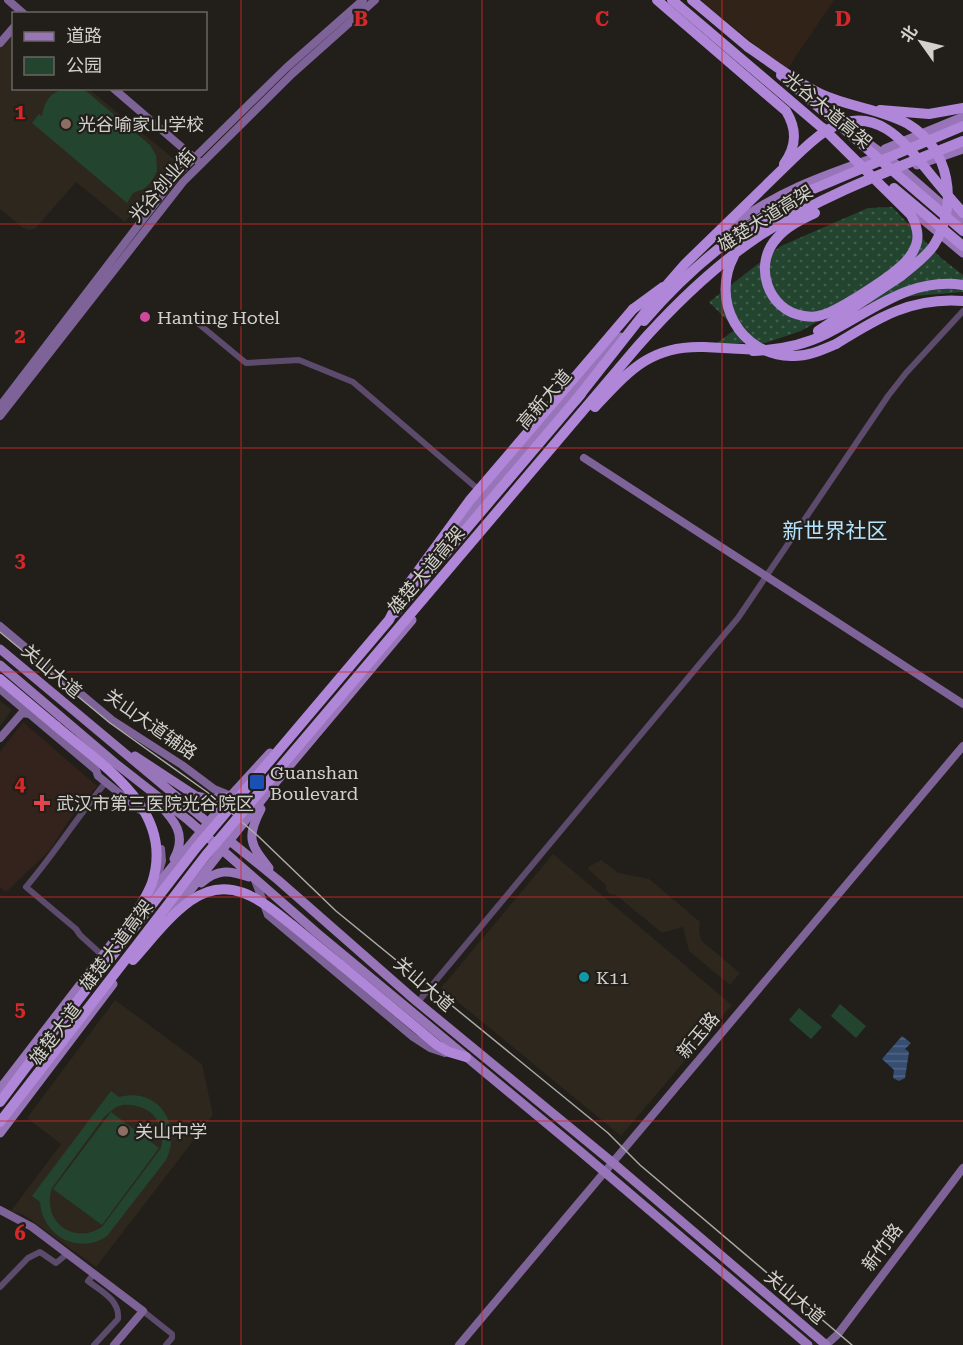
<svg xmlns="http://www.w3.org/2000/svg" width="963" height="1345" font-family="'Roboto Serif','Noto Sans SC',serif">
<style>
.built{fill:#2d271d}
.industrial{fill:#322319}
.medical{fill:#34221c}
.green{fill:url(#green-dots)}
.pitch{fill:#23452f;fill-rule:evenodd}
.water{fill:url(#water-rules)}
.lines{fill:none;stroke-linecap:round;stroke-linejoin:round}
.street{stroke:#5c4b6c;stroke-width:6}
.secondary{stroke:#7e6398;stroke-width:8}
.primary{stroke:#9875b9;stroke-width:9}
.highway{stroke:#b086d8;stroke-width:10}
.tram{stroke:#adaba7;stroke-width:1.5}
.highway-bridge{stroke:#b086d8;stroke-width:10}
.grid{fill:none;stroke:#d62828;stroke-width:1.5;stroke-opacity:0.55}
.education-dot{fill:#8d6e63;stroke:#221f1a;stroke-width:2}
.hotel-dot{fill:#d1479c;stroke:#221f1a;stroke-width:2}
.transit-dot{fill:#1a4fb4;stroke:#221f1a;stroke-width:2}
.health-dot{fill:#e0444e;stroke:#221f1a;stroke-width:2}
.culture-dot{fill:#0f9aa8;stroke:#221f1a;stroke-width:2}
.labels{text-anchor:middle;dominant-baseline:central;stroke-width:4.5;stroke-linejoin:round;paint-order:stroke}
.street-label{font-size:18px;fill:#d3d1cd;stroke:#221f1a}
.poi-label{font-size:18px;fill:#d3d1cd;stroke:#221f1a;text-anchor:start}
.quarter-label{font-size:21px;fill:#b4e5fd;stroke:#221f1a}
.grid-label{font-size:20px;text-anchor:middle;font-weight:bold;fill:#d62828;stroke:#221f1a;stroke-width:4.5;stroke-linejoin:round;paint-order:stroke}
</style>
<defs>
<pattern id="green-dots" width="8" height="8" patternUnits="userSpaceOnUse" patternTransform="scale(1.5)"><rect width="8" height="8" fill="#23452f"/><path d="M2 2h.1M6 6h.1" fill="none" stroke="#425f4c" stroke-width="1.8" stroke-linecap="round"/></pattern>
<pattern id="water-rules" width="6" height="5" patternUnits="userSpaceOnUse" patternTransform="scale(1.5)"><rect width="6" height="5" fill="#364e71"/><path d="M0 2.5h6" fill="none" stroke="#526684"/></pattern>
</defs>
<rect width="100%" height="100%" fill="#221f1a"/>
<path class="built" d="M13 33 14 88 89 89 175 160 125 222 76 182 35 229 29 230 23 228 0 209V46Z
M0 701 10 708 11 711 0 726Z
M553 854 732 1005 621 1136 441 988Z
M601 860 619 873 649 879 700 922 699 931 701 940 740 973 730 985 689 951 683 927 662 933 616 895 610 894 605 889 607 886 587 868Z
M115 1000 202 1064 213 1115 96 1267 24 1215 11 1211 61 1144 27 1118Z"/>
<path class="industrial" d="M701 0H834L786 71Z"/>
<path class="medical" d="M23 722 97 786 69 820 50 850 6 892 0 887V752Z"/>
<path class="green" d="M892 207 941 258 963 275V292L901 297 838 310 801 331 765 343H717L736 329 709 302 781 246 868 208Z"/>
<path class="pitch" d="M63 89H79L86 91 150 145 156 155 157 171 152 181 144 189 133 193 127 203 32 123 39 114 42 116C44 102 50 93 63 89Z
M840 1004 866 1026 856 1038 831 1016Z
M799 1008 822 1027 811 1039 789 1020Z
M111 1091 119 1097C159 1086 183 1126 166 1160L107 1236C78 1256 42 1235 40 1202L32 1196ZM123 1105C149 1103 167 1122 161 1148L102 1227C73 1246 41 1221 52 1188L104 1117 116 1107Z
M111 1112 159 1148 102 1225 53 1189Z"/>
<path class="water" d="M902 1036 911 1043 905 1049 909 1052 905 1078 899 1081 893 1078 894 1070 882 1059Z"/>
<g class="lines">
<path class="street" d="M194 320 246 363 299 360 353 382 479 490
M103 956 80 935 76 929 26 887C55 853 78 816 106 782
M418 1002 738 618 888 396 906 373 963 311
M0 1287 28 1258 40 1252 56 1263 67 1254
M143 1311 172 1334V1338L166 1345
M94 1345 118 1319C120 1300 101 1291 88 1281L94 1274"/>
<path class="secondary" d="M8 0 24 14
M0 43 14 27
M113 88 199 162
M0 406 176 176 286 68 363 0
M0 416 183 182 292 74 375 0
M584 458 963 704
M0 626 112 720 182 765 214 789 231 796
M0 689 96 770 98 776 140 810
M0 738 22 713 29 714
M255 880 268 915 413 1037 430 1048 445 1053
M155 883 162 861 161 849
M0 1210 32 1227 143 1311 114 1345
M459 1345 963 746
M826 1345 838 1334 963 1168"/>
<path class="primary" d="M864 140 891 160 963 223
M917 165 963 149
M908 207 963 253
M723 234C768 194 827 174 883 155L885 149 963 117
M433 558 543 425 620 337
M0 649 212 826
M0 665 115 763 188 820 317 933 581 1152 808 1345
M135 756 196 796 209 799 231 796
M156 801C173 819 188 833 174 859
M261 809C246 838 250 844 269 868
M225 837 278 880 416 1001 612 1162 826 1345
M201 883C218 869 228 870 249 877
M149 895 226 801 270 753
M170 912 189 892 275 783 412 620
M0 1089 126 925
M0 1133 113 984"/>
<path class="highway" d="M657 0 786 111C797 129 797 146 784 164
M692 0 748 47
M880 110 929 114 963 108
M633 309 663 287
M644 321C686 272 738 229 794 199
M818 331 901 276
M836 344C878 318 911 297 963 301
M704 347 761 350
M753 351C779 350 802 346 826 334 871 312 909 277 963 285
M395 613 581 394
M0 679 56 726
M341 965 437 1045 449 1052 466 1057
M0 1102 30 1062
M0 1122 86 1011"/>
<path class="tram" d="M0 632 110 723 207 792 258 836 336 911 608 1133 640 1165 852 1345"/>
<path class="highway-bridge" d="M672 0 827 132
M748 47C772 63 795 82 821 94 849 107 881 109 908 124 950 149 959 204 934 245 926 257 912 267 901 276
M781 75 963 231
M894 188 963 246
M815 213C801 220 787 226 777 238 752 265 768 311 804 316 810 317 817 317 822 315 838 311 887 279 900 267 907 261 913 254 916 245 920 234 916 224 911 215L823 128
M749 237 811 190 963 126
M734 256C710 301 740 355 791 356 807 357 822 350 836 344
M576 400 665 287 685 264 795 157C806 147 817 135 831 128 875 105 903 140 927 170 939 185 951 199 963 213
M595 407C629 371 650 345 704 347
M56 726C103 766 176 810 152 883 146 899 134 916 124 930
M133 960C151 940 168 917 190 901 229 873 261 900 292 925 308 938 325 952 341 965
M86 1011 206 855 637 347C674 305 713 267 759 236 822 195 894 169 963 141
M30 1062 196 848 389 620 405 589 470 500 633 309"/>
</g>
<path class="grid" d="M241 0V1345M482 0V1345M722 0V1345M0 224H963M0 448H963M0 672H963M0 897H963M0 1121H963"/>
<g class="education-dot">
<circle cx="66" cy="124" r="6"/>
<circle cx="123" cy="1131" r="6"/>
</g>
<circle class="hotel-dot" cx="145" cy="317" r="6"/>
<rect class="transit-dot" x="249" y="774" width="16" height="16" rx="3"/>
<path class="health-dot" d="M39 794h6v6h6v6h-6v6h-6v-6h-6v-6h6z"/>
<circle class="culture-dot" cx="584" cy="977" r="6"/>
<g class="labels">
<g class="street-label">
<text transform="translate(828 110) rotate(40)">光谷大道高架</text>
<text transform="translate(162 185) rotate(-49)">光谷创业街</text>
<text transform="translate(765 218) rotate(-32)">雄楚大道高架</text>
<text transform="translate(544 399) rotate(-49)">高新大道</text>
<text transform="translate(426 570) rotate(-50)">雄楚大道高架</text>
<text transform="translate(52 671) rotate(40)">关山大道</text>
<text transform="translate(151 724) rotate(35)">关山大道辅路</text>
<text transform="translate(116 945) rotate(-53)">雄楚大道高架</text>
<text transform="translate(424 984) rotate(41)">关山大道</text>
<text transform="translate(55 1034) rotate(-53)">雄楚大道</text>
<text transform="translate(698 1035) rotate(-50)">新玉路</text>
<text transform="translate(882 1247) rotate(-53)">新竹路</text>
<text transform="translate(795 1297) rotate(40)">关山大道</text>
</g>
<g class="poi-label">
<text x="78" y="124">光谷喻家山学校</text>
<text x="157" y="317">Hanting Hotel</text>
<text x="270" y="772">Guanshan<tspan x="270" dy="21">Boulevard</tspan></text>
<text x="56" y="803">武汉市第三医院光谷院区</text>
<text x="596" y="977">K11</text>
<text x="135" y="1131">关山中学</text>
</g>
<g class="quarter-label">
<text x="835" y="531">新世界社区</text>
</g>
</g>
<g class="grid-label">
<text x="361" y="26">B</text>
<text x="602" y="26">C</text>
<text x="843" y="26">D</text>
<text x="20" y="119">1</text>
<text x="20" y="343">2</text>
<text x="20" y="567">3</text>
<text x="20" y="791">4</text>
<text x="20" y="1016">5</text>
<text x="20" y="1240">6</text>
</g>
<rect x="12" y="12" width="195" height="78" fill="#221f1a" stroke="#696662" stroke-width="1.5"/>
<rect x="24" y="32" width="30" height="9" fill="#9875b9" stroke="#696662" stroke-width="1.5"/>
<text x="66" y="42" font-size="18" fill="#d3d1cd">道路</text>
<rect x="24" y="57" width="30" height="18" fill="#23452f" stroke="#696662" stroke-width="1.5"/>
<text x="66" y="72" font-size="18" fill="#d3d1cd">公园</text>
<g transform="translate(921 42) rotate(304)" stroke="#221f1a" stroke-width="4.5" paint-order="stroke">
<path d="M0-4.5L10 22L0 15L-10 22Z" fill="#d3d1cd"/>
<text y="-9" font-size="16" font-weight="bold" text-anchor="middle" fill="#d3d1cd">北</text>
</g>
</svg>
